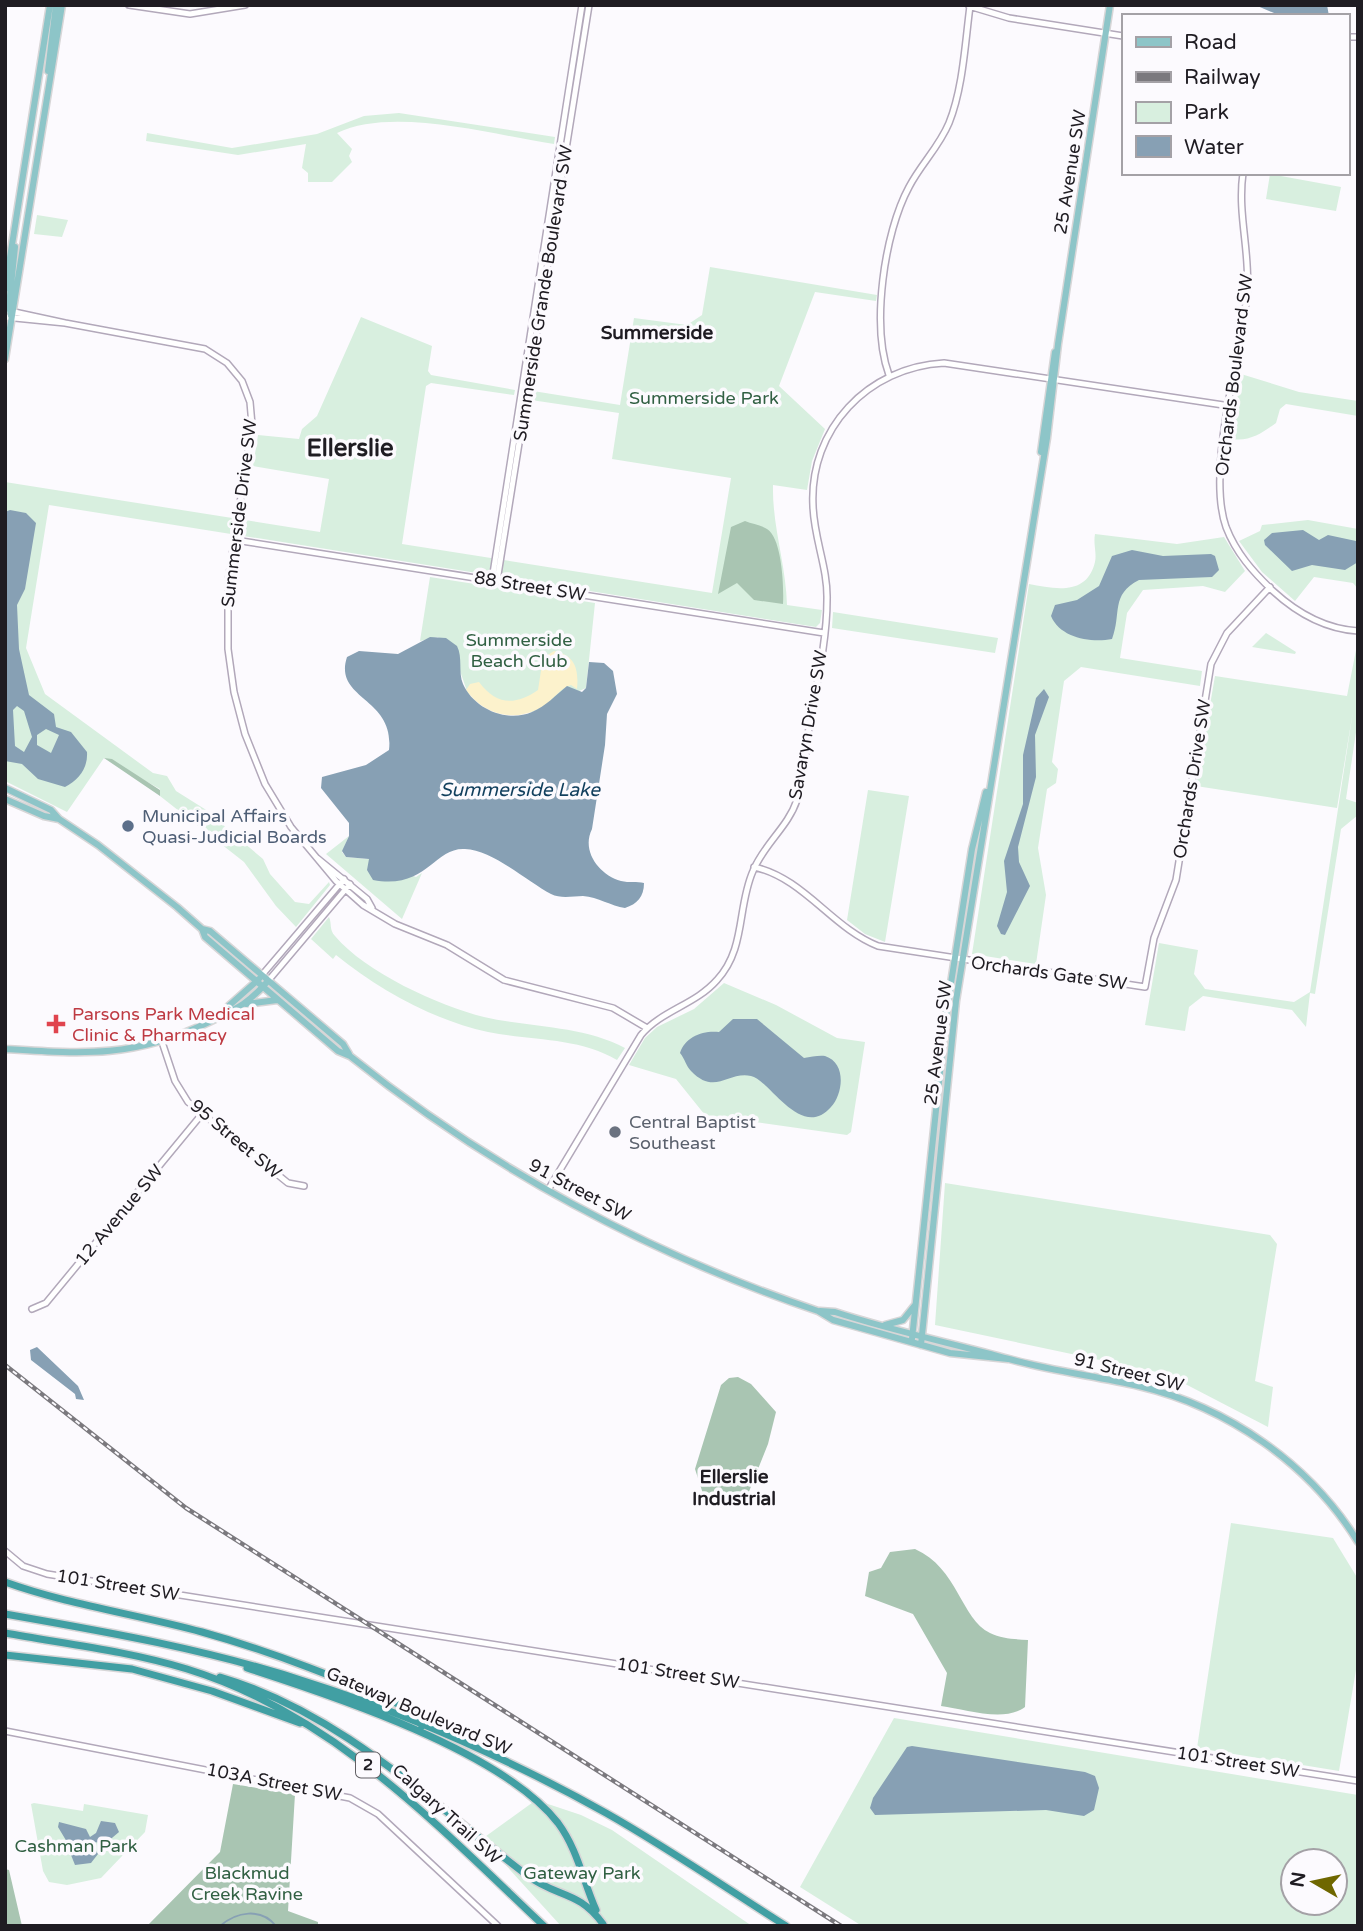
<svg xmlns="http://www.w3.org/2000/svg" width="1363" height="1931" font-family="'Varela Round',sans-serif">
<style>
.green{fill:#d8efdf;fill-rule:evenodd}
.forest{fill:#a9c5b2}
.sand{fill:#fcf2cc}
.water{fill:#87a0b4;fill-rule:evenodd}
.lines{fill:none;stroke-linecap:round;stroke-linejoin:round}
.stream{stroke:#87a0b4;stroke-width:2}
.minor-casing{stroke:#b2a8ba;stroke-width:8}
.major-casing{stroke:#d7d6d7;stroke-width:9}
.highway-casing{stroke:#d7d6d7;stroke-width:10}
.minor{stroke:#fff;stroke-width:5}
.major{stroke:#8dc5c8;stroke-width:6}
.highway{stroke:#419fa3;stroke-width:7}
.rail-casing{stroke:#7b797e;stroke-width:4.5}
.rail{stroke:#fcfafe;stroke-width:2;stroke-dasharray:5;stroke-linecap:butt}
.service-dot{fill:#5c6f8a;stroke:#fcfafe;stroke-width:2.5}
.health-dot{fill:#e0444e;stroke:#fcfafe;stroke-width:2.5}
.worship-dot{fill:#6b7280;stroke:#fcfafe;stroke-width:2.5}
.labels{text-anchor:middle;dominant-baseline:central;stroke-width:7;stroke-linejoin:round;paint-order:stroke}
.shield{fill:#fcfafe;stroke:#615f64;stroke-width:2}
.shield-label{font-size:16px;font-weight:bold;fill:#1f1c22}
.street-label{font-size:18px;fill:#1f1c22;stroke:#fcfafe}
.park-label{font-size:18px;fill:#316043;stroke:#fcfafe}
.service-label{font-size:18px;fill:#4e5e75;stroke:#fcfafe;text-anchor:start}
.health-label{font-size:18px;fill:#be3a42;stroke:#fcfafe;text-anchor:start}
.worship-label{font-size:18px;fill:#5b616d;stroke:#fcfafe;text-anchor:start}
.neighbourhood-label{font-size:19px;font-weight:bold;fill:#1f1c22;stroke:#fcfafe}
.water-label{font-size:19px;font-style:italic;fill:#113f5d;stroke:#fcfafe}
.district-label{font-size:24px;font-weight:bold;fill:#1f1c22;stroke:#fcfafe}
</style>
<rect width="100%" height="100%" fill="#fcfafe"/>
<path class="green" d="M399 113 555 137 554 144C493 135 393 106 337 133L352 149 349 156 352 162 332 182H308V173L302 168 306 144 238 155 146 141 147 133 232 148 317 134 364 116Z
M1270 174 1341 187 1336 211 1266 199Z
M37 215 68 220 62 237 34 234Z
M710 267 877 295 876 301 815 292 779 386 825 429 812 461 807 490 773 485C772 526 786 564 787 605L822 610 820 623 816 627 49 505 26 648 45 694 153 773 167 776 176 791 219 818 225 827 263 859 270 874 295 902 309 904 329 882 330 885 296 927 276 906 244 862 160 796V789L104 758 67 812 5 781V482L320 532 329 479 253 466 258 435 299 439 302 429 317 416 361 317 432 346 428 371 431 375 515 390 514 395 431 383 426 386 402 544 712 593 731 478 612 459 619 413 531 400 533 391 620 405 634 318 687 325 702 315Z
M1241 374 1299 392 1358 401V416L1286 404 1280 409 1276 423C1262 433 1250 442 1231 439Z
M1308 520 1358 529V589L1353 583 1314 577 1295 601 1262 572 1239 541 1260 531 1262 525Z
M1095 534 1177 544 1224 537 1245 571 1225 592 1203 586 1143 590 1127 613 1120 658 1202 671 1200 686 1081 667 1064 681 1052 762 1058 769 1056 783 1047 789 1038 848 1046 895 1036 964 972 954 1029 584C1055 589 1087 596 1095 562 1097 553 1093 544 1095 534Z
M430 577 595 603 586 688 532 712 468 694 460 671 438 637 420 641Z
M833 612 998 638 995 653 832 628Z
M1266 633 1296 652 1295 654 1252 647Z
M1358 640V719L1346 799 1358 803V815L1341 829 1315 994 1310 993 1306 1027 1292 1010 1203 996 1189 1007 1185 1031 1145 1025 1159 943 1198 950 1194 974 1205 989 1294 1002 1310 992 1353 711 1337 808 1196 786 1215 676 1347 696Z
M868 790 909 796 885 942 865 934 847 920Z
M349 836 342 852 346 857 369 859 416 877 422 873 402 919 326 854Z
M329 917C332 923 329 930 335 936 365 972 439 1006 484 1017 531 1028 581 1025 625 1048L617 1060C577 1037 532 1041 488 1032 433 1020 379 990 336 955L333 959 311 939Z
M724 983 776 1005 837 1038 865 1042 851 1132 847 1135 705 1115 676 1079 629 1065 645 1038 657 1027 694 1009Z
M945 1183 1270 1235 1277 1244 1255 1381 1273 1387 1268 1427 1166 1374 935 1325Z
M1231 1523 1333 1538 1358 1579V1658L1339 1771 1197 1748Z
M894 1718 1358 1795V1926H862L800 1887ZM1293 1861H1335V1903H1293Z
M536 1800 581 1815 612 1830 752 1926H561L482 1839Z
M34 1803 83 1811 84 1804 148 1815 145 1832 101 1878 67 1885 49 1882 43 1871 31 1804Z"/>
<path class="forest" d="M745 521C752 524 761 525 767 529 782 538 784 587 783 604L754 600 737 583 718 594 731 527Z
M104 758 112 759 160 790V796Z
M738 1377 751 1384 776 1412 768 1444 748 1494 729 1506 705 1500 695 1469 721 1385 729 1378Z
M915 1549C958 1568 961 1619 990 1633 1002 1639 1015 1639 1028 1640L1025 1707C1004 1723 965 1709 941 1706L947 1673 913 1614 865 1596 869 1572 881 1568 890 1552Z
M233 1784 295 1794 288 1911 318 1922V1926H147L220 1852Z
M5 1869 9 1870 22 1926H5Z"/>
<path class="sand" d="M554 651C575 655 579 669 577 689L571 685C560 688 554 699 545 705 518 723 485 717 466 690L470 684 479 682C496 705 515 706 538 690L543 658Z"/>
<path class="water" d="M1255 5H1327L1329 16H1281Z
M10 510 26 513 36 523 25 589 17 605 19 649 29 695 54 714 56 727 71 732 87 752C88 768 79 780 65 787L38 779 22 764 5 761V512ZM17 706 24 711 32 737 24 752 15 746 13 710ZM46 729 59 735 51 753 37 745V735Z
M1303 530 1319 540 1328 535 1356 541 1358 562 1345 570 1312 565 1292 571 1265 545 1264 540 1272 533Z
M1132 550 1163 556 1211 554 1215 556 1219 570 1212 577 1139 580C1110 595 1122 613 1112 639 1091 643 1060 638 1051 616L1055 605 1077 600 1099 586 1112 556Z
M430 637 446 638 457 646C463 658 458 672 463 684 474 709 507 723 532 712 546 706 556 695 567 686L582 692 586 688 589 662 604 663 613 671 617 694 607 714 605 745 592 829C581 851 599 875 621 881 629 883 637 881 644 883 644 897 637 904 625 908 611 906 598 897 583 896 573 896 561 899 551 894 528 882 493 850 465 849 434 847 427 890 373 880L367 870 369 859 346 857 342 851 349 836V823L321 788 322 777 366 765 389 750C395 697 333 700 347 657L359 651 398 654Z
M1044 689 1049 697 1035 735 1036 777 1018 847 1019 862 1030 886 1005 935 1001 934 997 926 1007 892 1004 861 1023 804V755L1036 698Z
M733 1019H757L804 1058C811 1057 819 1055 825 1056 847 1063 843 1094 831 1107 801 1141 770 1080 751 1076 728 1071 715 1096 691 1071 686 1066 685 1059 680 1053 685 1037 703 1030 719 1032Z
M37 1347 78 1386 84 1400 76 1399 75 1394 31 1360 30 1350Z
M912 1746 1085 1772 1095 1776 1099 1788 1094 1810 1084 1816 1046 1810 875 1815 870 1808 873 1798 907 1747Z
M101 1821 115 1823 119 1832 106 1843 91 1842 98 1854 91 1863 75 1865 71 1855 84 1847V1843L67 1842 58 1827 59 1822 86 1829 90 1837 96 1833Z"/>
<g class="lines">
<path class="stream" d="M220 1926C236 1912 261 1907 276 1926"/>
<g class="minor-casing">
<path id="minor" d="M129 5 190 14 245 5
M969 6 1009 18 1123 36
M1347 37H1358
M1243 173C1237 215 1251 254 1247 295 1240 358 1206 470 1226 527 1236 553 1253 572 1273 591 1297 613 1325 629 1358 631
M5 310 65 323
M5 317 65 323 205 349 227 363 242 381 250 402 252 425 228 582V649L234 692 245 734 265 784 291 827 336 881 363 905 395 924 447 945 504 980 613 1008 647 1028
M889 375C871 326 884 233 909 187 921 164 939 147 949 123 963 88 965 44 970 6
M235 540 824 633
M492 580 582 5
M497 581 589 5
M317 858 367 899 372 908
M754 867C804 878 832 928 878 946L1145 987 1154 938 1176 880 1211 664 1227 633 1270 587
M262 975 344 879
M268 981 350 884
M162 1042 175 1081 188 1102 288 1183 304 1186
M548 1190 641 1035C662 1010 695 1005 717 980 746 949 737 907 753 871 764 844 788 827 797 800 805 775 806 746 810 721 817 682 827 640 827 600 828 568 814 539 813 506 809 429 868 367 944 363L1230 406
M32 1309 46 1303 202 1114
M5 1551 23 1566 47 1574 1358 1781
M5 1731 350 1798 378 1814 498 1926"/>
</g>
<g class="major-casing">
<path id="major" d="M48 71 56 5
M5 289 50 5
M11 316 9 305 15 247
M5 359 62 5
M1041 452 1055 352
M5 788 51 810 59 819 98 845 177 907 202 929 205 937 338 1051 350 1056C489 1168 649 1254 818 1311L833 1320 950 1353 1008 1359
M5 799 44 816 59 819
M202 929 210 931 343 1044 349 1054
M246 1004 277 1000
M215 1018 259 979
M5 1049C84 1054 133 1058 207 1023 235 1009 246 1006 268 981
M820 1311 835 1312C893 1331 951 1343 1009 1359 1051 1371 1096 1376 1139 1386 1228 1407 1310 1464 1358 1542
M885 1325 903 1320 915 1305
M912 1339 946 1015 972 849 986 792
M921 1345 956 1001 1047 438 1058 344 1110 5"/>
</g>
<g class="highway-casing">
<path id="highway" d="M5 1582C69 1605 136 1614 202 1632 274 1652 343 1680 412 1710L422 1726
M5 1614C108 1632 211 1650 310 1683 408 1714 517 1763 606 1813 668 1848 726 1888 786 1926
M5 1633C66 1644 128 1651 187 1669 333 1714 436 1824 544 1926
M5 1655 132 1669 212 1691 300 1723
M247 1668C334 1696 502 1751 558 1823 578 1850 583 1881 596 1910
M220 1677C340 1712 431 1803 528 1876 558 1898 578 1890 603 1924"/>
</g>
<use href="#minor" class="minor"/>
<use href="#major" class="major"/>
<use href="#highway" class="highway"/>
<g class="rail-casing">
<path id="rail" d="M5 1365 186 1508 841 1926"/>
</g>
<use href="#rail" class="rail"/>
</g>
<circle class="service-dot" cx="128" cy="826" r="7"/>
<path class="health-dot" d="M52.5 1013.5h7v7h7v7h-7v7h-7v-7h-7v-7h7z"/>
<circle class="worship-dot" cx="615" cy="1132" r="7"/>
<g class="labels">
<rect class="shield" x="356" y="1752.5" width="24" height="25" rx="5"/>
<g class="shield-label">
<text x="368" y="1765">2</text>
</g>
<g class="street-label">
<text transform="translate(1070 172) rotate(-81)">25 Avenue SW</text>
<text transform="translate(543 293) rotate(-81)">Summerside Grande Boulevard SW</text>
<text transform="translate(1234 375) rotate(-83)">Orchards Boulevard SW</text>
<text transform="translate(239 513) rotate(-83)">Summerside Drive SW</text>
<text transform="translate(530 586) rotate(9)">88 Street SW</text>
<text transform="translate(808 725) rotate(-80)">Savaryn Drive SW</text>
<text transform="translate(1192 779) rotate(-81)">Orchards Drive SW</text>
<text transform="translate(1049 973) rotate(8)">Orchards Gate SW</text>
<text transform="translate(938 1043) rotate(-83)">25 Avenue SW</text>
<text transform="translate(236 1139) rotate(40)">95 Street SW</text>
<text transform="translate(580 1190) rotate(28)">91 Street SW</text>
<text transform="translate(119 1215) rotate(-50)">12 Avenue SW</text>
<text transform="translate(1129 1372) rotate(14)">91 Street SW</text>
<text transform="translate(118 1585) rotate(9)">101 Street SW</text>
<text transform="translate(678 1673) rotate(9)">101 Street SW</text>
<text transform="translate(419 1711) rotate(23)">Gateway Boulevard SW</text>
<text transform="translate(1238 1762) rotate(9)">101 Street SW</text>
<text transform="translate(274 1782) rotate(11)">103A Street SW</text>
<text transform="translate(447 1814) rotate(42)">Calgary Trail SW</text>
</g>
<g class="park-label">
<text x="704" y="398">Summerside Park</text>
<text x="519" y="640">Summerside<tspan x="519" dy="21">Beach Club</tspan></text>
<text x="76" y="1846">Cashman Park</text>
<text x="247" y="1873">Blackmud<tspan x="247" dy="21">Creek Ravine</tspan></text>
<text x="582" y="1873">Gateway Park</text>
</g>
<g class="service-label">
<text x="142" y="816">Municipal Affairs<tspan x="142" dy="21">Quasi-Judicial Boards</tspan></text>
</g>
<g class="health-label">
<text x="72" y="1014">Parsons Park Medical<tspan x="72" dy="21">Clinic &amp; Pharmacy</tspan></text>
</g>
<g class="worship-label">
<text x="629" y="1122">Central Baptist<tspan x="629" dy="21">Southeast</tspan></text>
</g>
<g class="neighbourhood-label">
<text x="657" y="333">Summerside</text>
<text x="734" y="1477">Ellerslie<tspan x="734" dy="22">Industrial</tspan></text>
</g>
<g class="water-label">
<text x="520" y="790">Summerside Lake</text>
</g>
<g class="district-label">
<text x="350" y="448">Ellerslie</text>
</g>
</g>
<rect width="1363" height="1931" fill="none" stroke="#1f1c22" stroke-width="14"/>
<rect x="1122" y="14" width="228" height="161" fill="#fcfafe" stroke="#a4a1a6" stroke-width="2"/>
<rect x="1136" y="37" width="35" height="10" fill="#8dc5c8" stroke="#a4a1a6" stroke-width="2"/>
<text x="1184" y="49" font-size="21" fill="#1f1c22">Road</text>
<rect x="1136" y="72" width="35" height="10" fill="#7b797e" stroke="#a4a1a6" stroke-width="2"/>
<text x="1184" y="84" font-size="21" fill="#1f1c22">Railway</text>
<rect x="1136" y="102" width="35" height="21" fill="#d8efdf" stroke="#a4a1a6" stroke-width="2"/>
<text x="1184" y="119" font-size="21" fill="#1f1c22">Park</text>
<rect x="1136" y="136" width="35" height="21" fill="#87a0b4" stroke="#a4a1a6" stroke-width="2"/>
<text x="1184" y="154" font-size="21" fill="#1f1c22">Water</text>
<g transform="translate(1314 1882) rotate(279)"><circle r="33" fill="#fcfafe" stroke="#a4a1a6" stroke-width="2"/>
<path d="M0-5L12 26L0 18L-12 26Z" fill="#6f6700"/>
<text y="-10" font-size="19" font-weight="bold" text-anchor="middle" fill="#1f1c22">N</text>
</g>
</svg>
